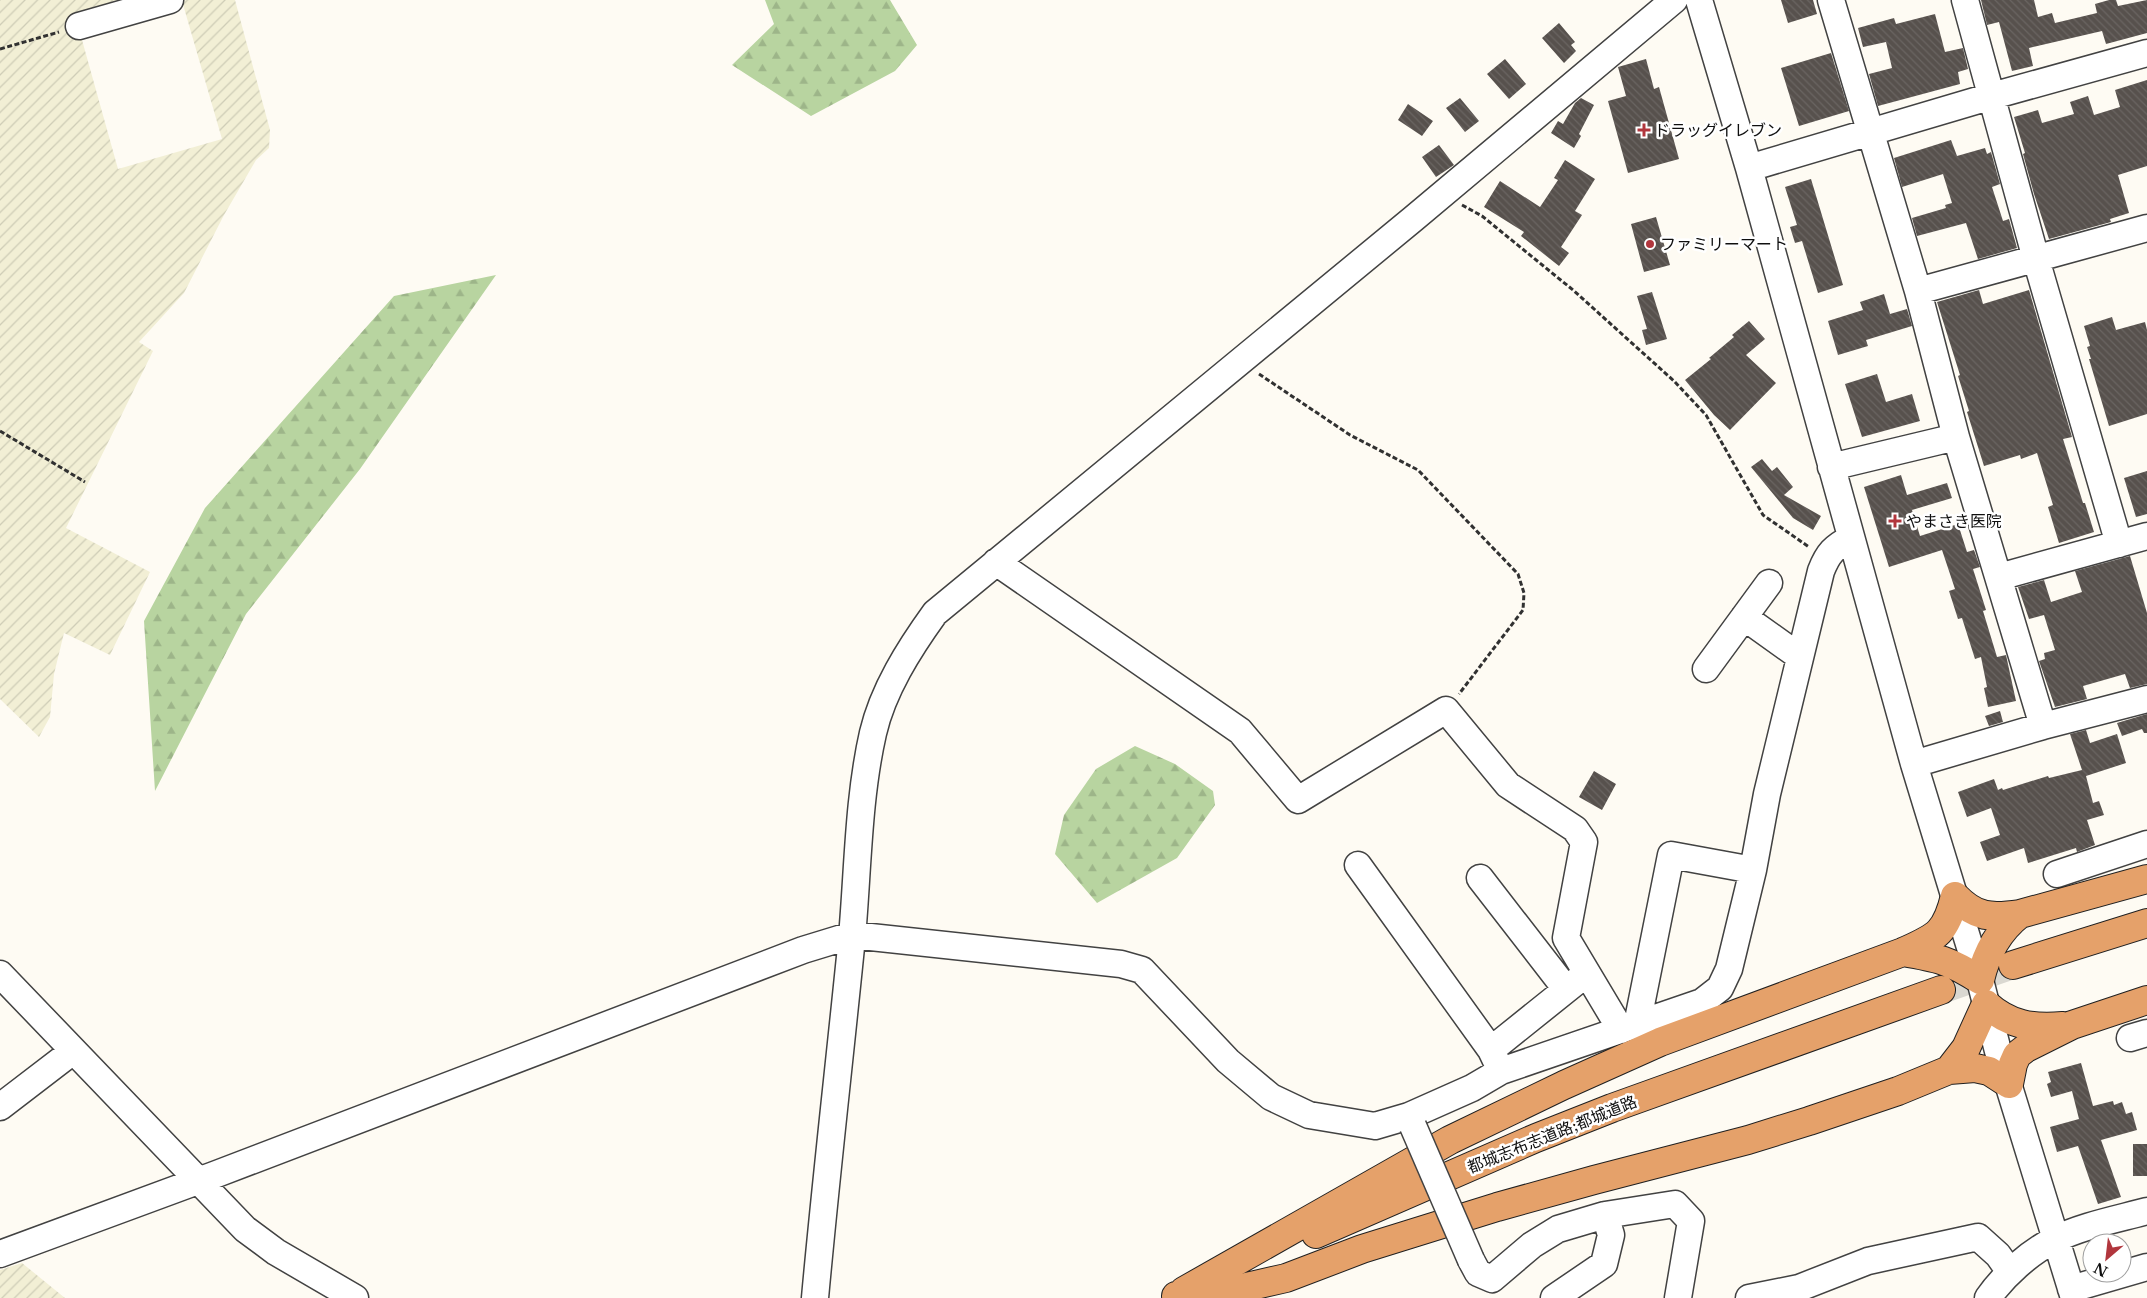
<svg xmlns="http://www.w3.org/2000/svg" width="2147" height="1298" font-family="'Libre Baskerville','Noto Sans JP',serif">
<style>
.farmland{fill:url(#farmland-furrows)}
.forest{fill:url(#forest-firs)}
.building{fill:url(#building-back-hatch)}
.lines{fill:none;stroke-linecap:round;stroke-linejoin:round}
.highway-tunnel{stroke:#dad8d1;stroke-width:28;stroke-dasharray:28 14;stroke-linecap:butt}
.minor-casing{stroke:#424242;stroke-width:29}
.highway-casing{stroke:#202020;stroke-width:30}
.path{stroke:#313131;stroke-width:3;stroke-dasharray:5 2.5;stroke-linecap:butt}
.minor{stroke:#fff;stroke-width:26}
.highway{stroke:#e5a16a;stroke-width:28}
.minor-bridge-casing{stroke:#424242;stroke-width:29;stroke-linecap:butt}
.minor-bridge{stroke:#fff;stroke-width:26}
.poi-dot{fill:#b1363d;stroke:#fff;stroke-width:2}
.labels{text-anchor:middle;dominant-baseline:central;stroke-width:5;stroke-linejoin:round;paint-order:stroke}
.poi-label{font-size:16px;fill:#0f0f0f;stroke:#fff;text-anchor:start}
.street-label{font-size:16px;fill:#0f0f0f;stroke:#fff}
</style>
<defs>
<pattern id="farmland-furrows" width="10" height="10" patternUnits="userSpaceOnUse" patternTransform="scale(1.25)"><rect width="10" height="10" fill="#f2efd5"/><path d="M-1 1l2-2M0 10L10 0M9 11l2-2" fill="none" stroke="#ceccb6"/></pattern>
<pattern id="forest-firs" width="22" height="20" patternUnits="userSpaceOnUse" patternTransform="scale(1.25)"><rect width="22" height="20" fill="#b8d4a0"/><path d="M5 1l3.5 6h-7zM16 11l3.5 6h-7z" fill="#9db589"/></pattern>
<pattern id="building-back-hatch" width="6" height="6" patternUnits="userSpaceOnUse" patternTransform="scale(1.25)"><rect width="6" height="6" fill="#57514d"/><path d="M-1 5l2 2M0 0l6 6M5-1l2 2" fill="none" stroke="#6a6562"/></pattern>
</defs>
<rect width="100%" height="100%" fill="#fefbf3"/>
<path class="farmland" d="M0 0H125L77 22 118 169 222 139 182 1 186 0H235L270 130 269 148 256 160 224 215 184 293 139 342 153 351 66 528 150 572 110 655 64 633 54 674 50 717 39 737 0 699Z
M22 1263 65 1298H0V1270Z"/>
<path class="forest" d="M765 0H890L917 45 895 71 811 116 732 65 774 24Z
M496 275 360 469 246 614 155 791 144 621 205 508 394 296Z
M1135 746 1175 764 1213 791 1215 805 1177 858 1097 903 1055 854 1064 815 1096 769Z"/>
<path class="building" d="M1781 0H1813L1817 14 1788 23Z
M1981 0H2034L2038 17 2052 13 2055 23 2097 13 2095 4 2109 0H2116L2118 6 2147 0V33L2106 44 2102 31 2029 48 2033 66 2012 71 1999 22 1987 25Z
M1935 14 1945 52 1963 48 1968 69 1958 72 1960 84 1878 106 1869 74 1892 68 1886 42 1863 47 1858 28 1894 18 1896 24Z
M1559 23 1575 42 1571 45 1576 51 1564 63 1542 38Z
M1831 53 1849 111 1799 126 1781 68Z
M1505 59 1526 84 1509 99 1487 74Z
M1646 59 1654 89 1659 87 1679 159 1628 173 1608 101 1626 96 1618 67Z
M2147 80V166L2118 175 2129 213 2110 219 2111 222 2049 239 2034 194 2023 154 2025 153 2014 117 2038 110 2042 123 2074 114 2070 102 2088 96 2094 115 2120 107 2115 90Z
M1460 98 1479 121 1465 132 1446 108Z
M1581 98 1594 105 1579 134 1581 136 1574 148 1551 133 1558 121 1563 124 1575 103Z
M1408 104 1433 121 1422 136 1398 120Z
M1951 140 1957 156 1985 148 1987 154 1991 152 2000 184 1992 187 2003 221 2009 219 2017 248 1978 259 1966 223 1917 236 1912 218 1946 208 1945 205 1952 203 1943 174 1902 187 1894 158Z
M1439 145 1454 165 1436 177 1422 157Z
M1565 160 1595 179 1575 211 1582 215 1561 247 1569 253 1559 266 1521 236 1524 232 1484 207 1500 181 1540 207 1558 180 1554 178Z
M1811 179 1843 285 1818 293 1802 241 1795 243 1790 227 1797 225 1785 187Z
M1656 217 1670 265 1644 272 1631 224Z
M1979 290 1983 304 2029 290 2072 437 2063 439 2083 503H2085L2094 532 2059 543 2048 507 2053 505 2037 453 2021 459 2020 455 1984 466 1967 412 1969 411 1958 376 1960 375 1937 302Z
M1652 292 1667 339 1646 345 1642 330 1647 329 1637 296Z
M1884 294 1890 314 1907 309 1912 326 1866 340 1868 346 1838 355 1828 321 1863 310 1860 302Z
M2112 317 2116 330 2145 322 2147 330V414L2109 426 2089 359H2091L2087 347 2090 346 2084 326Z
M1749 321 1765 339 1746 355 1776 383 1730 430 1714 415 1685 380 1711 359 1709 358 1734 337 1732 335Z
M1877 374 1886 402 1912 394 1920 421 1862 437 1845 384Z
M1762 459 1772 471 1777 467 1793 487 1784 495 1821 516 1813 530 1793 518 1751 467Z
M2147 471V514L2136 517 2124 478Z
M1901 475 1907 495 1947 483 1952 498 1912 510 1920 536 1958 524 1967 552 1974 550 1980 567 1973 569 1986 610 1983 611 1997 657 2006 655 2016 701 1988 707 1984 688 1987 687 1981 657 1975 659 1962 618 1958 619 1949 591 1955 589 1942 550 1889 567 1864 487Z
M2130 556 2147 613V684L2130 688 2125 674 2083 686 2087 699 2055 707 2039 661 2045 659 2044 653 2055 650 2044 615 2029 619 2018 587 2044 580 2051 602 2082 592 2075 571Z
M2000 711 2003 722 1989 726 1985 716Z
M2147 714V733H2144L2142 729 2122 736 2117 723Z
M2086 730 2090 743 2117 734 2126 763 2086 776 2093 803 2099 801 2104 815 2087 820 2095 845 2077 852 2076 848 2028 863 2024 848 1987 861 1980 842 2000 835 1991 808 1967 817 1958 792 1994 779 1998 790 2002 788 2003 790 2048 776 2049 778 2082 770 2070 734Z
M1594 771 1616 784 1602 810 1579 797Z
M2081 1063 2093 1106 2113 1101 2114 1105 2122 1102 2126 1114 2132 1112 2137 1130 2101 1140 2121 1197 2098 1204 2078 1146 2057 1152 2050 1127 2079 1119 2072 1091 2051 1097 2047 1084 2051 1082 2048 1072Z
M2133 1144H2147V1176H2133Z"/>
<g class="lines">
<path class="highway-tunnel" d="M1941 990 2013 965"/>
<g class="minor-casing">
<path id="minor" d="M1699 0 1749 168 1914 764 1980 980 1998 1051 2074 1298
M1831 0 1918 291 2147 228
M1965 0 2036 259 2119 544
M79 26 170 0
M1749 168 1992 96 2147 53
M1918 291 1956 437 2043 726
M1831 467 1956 437
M996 562 1240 731 1298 800 1446 710 1508 785 1575 829 1584 842 1566 938 1621 1030
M1999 577 2147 536
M1744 617 1800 657
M1706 669 1769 583
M1914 764 2043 726 2147 699
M1358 865 1491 1050
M2057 874 2147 844
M1480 878 1566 989
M0 974 245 1229 276 1252 355 1298
M1637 1025 1671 855 1753 870
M2130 1038 2147 1033
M1501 1071 1702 1002 1720 988 1729 969 1753 870 1767 794 1821 571C1828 553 1834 547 1851 538
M0 1107 73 1051
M0 1254 214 1175 803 950 852 935 1121 964 1142 970 1228 1061 1271 1097 1309 1115 1375 1126 1409 1116 1472 1088 1501 1071 1491 1050 1587 973
M1471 1260 1478 1273 1492 1279 1532 1245 1558 1229 1605 1215
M2071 1289 2147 1267
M815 1298C826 1177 840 1057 852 937 858 869 858 799 873 733 883 690 909 649 935 613L1413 219 1674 0
M1554 1298 1604 1264 1611 1235 1605 1215 1675 1204 1691 1221 1678 1298
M1749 1298 1799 1288 1868 1261 1978 1237 1998 1255 2010 1272
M1988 1298C2004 1275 2029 1253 2054 1240 2081 1226 2118 1219 2147 1211"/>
</g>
<g class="highway-casing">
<path id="highway" d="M1955 896C1976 918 1991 918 2020 914L2147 879
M1903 952C1938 958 1949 960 1980 980 1986 954 1998 931 2020 914
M2013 965 2147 923
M1949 1070 1966 1048 1986 1004C2009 1025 2033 1029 2063 1026
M1316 1234 1536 1138 1612 1108 1941 990
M1184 1291 1450 1140 1564 1085 1660 1042 1903 952C1936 937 1946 934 1955 896
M1176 1296 1229 1291 1286 1278 1362 1249 1497 1207 1594 1180 1748 1140 1809 1121 1898 1091 1949 1070 1975 1068 1989 1071 2009 1084 2013 1064 2017 1055 2026 1048 2072 1025 2147 1000"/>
</g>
<path class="path" d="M0 49 59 32
M1462 205 1482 216 1573 290 1674 381 1706 415 1763 515 1809 547
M1259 374 1350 435 1418 470 1518 574 1524 593 1523 610 1459 694
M0 431 85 482"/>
<use href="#minor" class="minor"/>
<use href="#highway" class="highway"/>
<g class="minor-bridge-casing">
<path id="minor-bridge" d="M1413 1126 1471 1260"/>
</g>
<use href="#minor-bridge" class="minor-bridge"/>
</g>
<g class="poi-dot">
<path d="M1641.5 122.5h5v5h5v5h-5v5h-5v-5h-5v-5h5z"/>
<circle cx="1650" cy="244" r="5"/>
<path d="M1892.5 513.5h5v5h5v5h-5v5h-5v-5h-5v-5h5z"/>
</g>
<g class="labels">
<g class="poi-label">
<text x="1654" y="130">ドラッグイレブン</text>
<text x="1660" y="244">ファミリーマート</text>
<text x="1906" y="521">やまさき医院</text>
</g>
<g class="street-label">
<text transform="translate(1552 1134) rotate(-22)">都城志布志道路;都城道路</text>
</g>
</g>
<g transform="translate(2107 1258) rotate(208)"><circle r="24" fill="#ffffff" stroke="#9f9f9f"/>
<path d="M0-4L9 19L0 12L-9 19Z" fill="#b1363d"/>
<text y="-8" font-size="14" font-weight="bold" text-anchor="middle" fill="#0f0f0f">N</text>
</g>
</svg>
